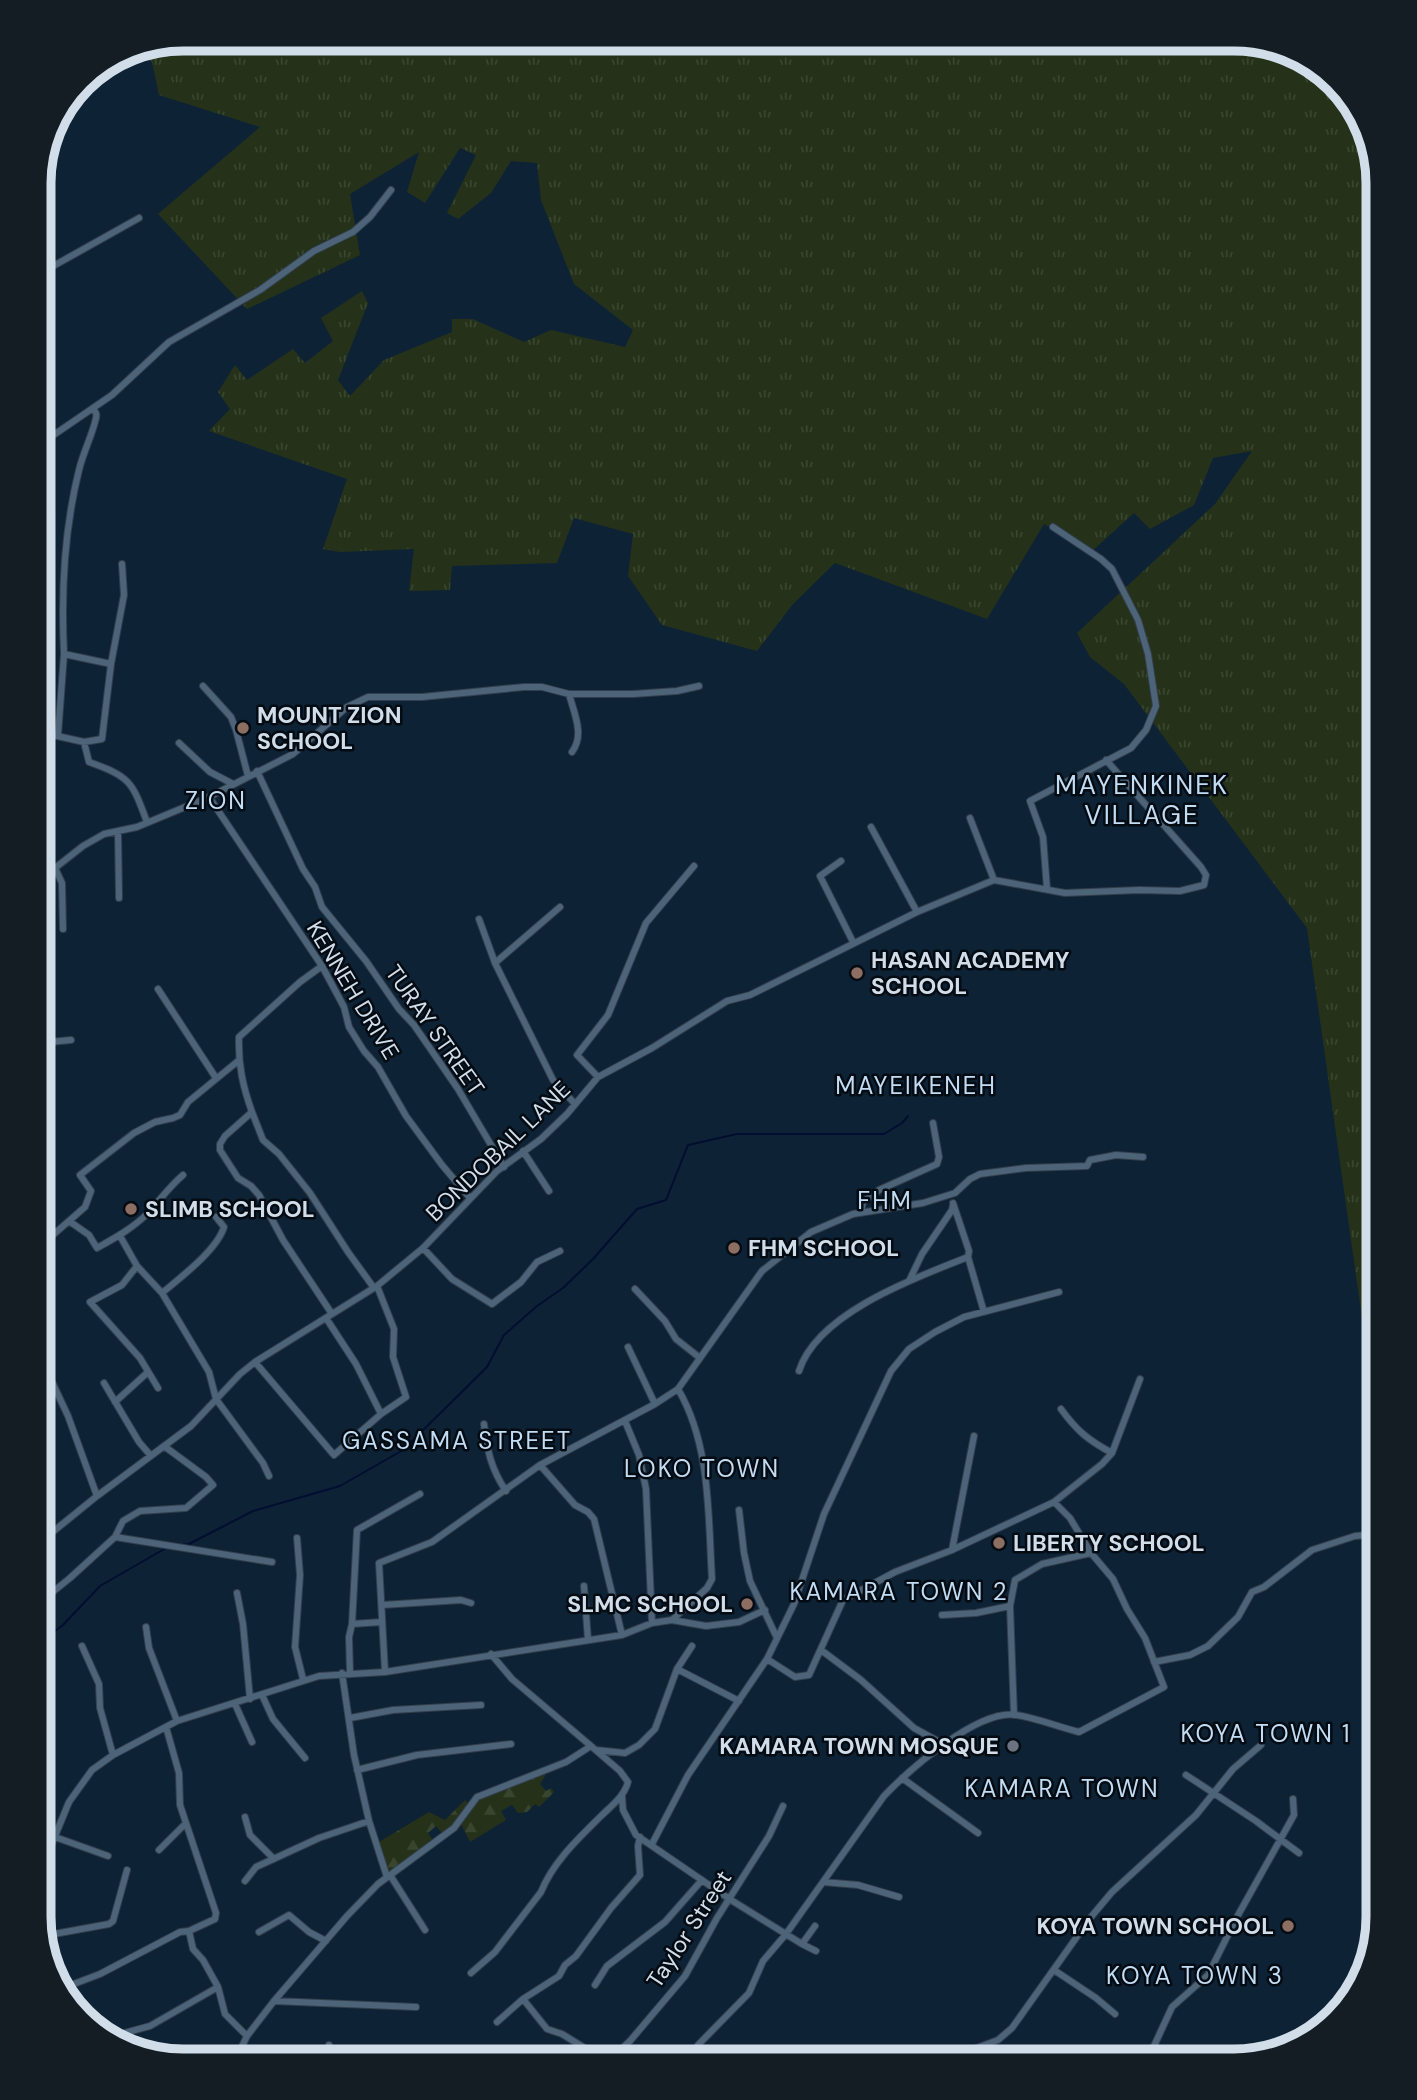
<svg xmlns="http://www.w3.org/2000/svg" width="1417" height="2100" font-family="'DM Sans',sans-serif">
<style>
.grass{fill:url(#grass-tufts)}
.forest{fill:url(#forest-firs)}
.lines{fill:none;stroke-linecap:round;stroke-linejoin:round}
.stream{stroke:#000f31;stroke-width:2}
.minor-casing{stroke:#323e4d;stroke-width:8}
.minor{stroke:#4c6378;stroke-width:6}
.education-dot{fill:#8d6e63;stroke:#040b13;stroke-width:2.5}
.worship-dot{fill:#6b7280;stroke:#040b13;stroke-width:2.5}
.labels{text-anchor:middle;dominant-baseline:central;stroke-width:5;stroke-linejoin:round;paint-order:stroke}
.poi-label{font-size:23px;font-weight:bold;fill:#d1deea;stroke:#040b13;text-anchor:start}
.street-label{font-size:23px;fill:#d1deea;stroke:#040b13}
.neighbourhood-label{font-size:24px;letter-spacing:2px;fill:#c2dcf4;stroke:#040b13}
.quarter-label{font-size:26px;letter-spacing:2px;fill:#c2dcf4;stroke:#040b13}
.rim{fill:none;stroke:#d1deea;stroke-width:9}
</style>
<defs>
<pattern id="grass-tufts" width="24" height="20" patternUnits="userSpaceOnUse" patternTransform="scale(1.75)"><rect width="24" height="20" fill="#253219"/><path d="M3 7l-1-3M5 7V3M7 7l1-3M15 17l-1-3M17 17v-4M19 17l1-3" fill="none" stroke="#39462f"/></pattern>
<pattern id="forest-firs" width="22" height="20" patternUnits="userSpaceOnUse" patternTransform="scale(1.75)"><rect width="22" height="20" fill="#253219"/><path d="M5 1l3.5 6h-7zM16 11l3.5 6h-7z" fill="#39462f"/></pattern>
</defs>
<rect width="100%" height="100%" fill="#0d2234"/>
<path class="grass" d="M182 39H1244L1307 58 1359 111 1378 182V1564L1372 1389 1307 928 1124 684 1090 657 1077 633 1215 504 1252 451 1213 458 1194 505 1150 529 1134 513 1092 551 1044 524 987 619 835 563 793 604 757 651 662 625 628 576 633 534 574 518 557 563 452 566 450 590 409 591 414 549 340 552 323 549 347 479 209 431 230 409 218 392 235 365 247 380 293 349 305 363 333 341 321 318 362 291 368 303 338 380 350 396 384 360 452 332V319H473L524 342 551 330 625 347 633 330 574 284 541 200 537 163 511 161 491 193 458 219 447 213 476 155 460 148 425 203 407 192 419 152 350 194 360 255 247 309 158 214 260 127 159 95 152 62 137 47Z"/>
<path class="forest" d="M545 1772V1776L540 1784 546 1791 551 1788 554 1792 539 1807 535 1804 527 1812 518 1813 512 1805 501 1811 506 1820 470 1842 460 1822 480 1799Z
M465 1800 469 1804 453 1825 442 1833 436 1826 428 1833 432 1839 392 1873 388 1869 379 1842 429 1812 445 1820Z"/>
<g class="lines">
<path class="stream" d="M182 1545 189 1544 253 1511 340 1486 403 1450 487 1367 504 1335 537 1306 563 1288 593 1259 637 1209 666 1200 688 1145 737 1134H884L902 1123 908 1116
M39 1643 63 1625 100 1586 166 1548"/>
<g class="minor-casing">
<path id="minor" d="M1125 39H1144
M39 274 139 218
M93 408C96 413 97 414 96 418 93 433 83 453 79 470 64 530 61 593 64 654L111 664
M39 445 112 395 169 342 260 290 314 251 353 232 370 217 391 190
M203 686 231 717 236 730 248 776
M569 694C574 713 585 735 572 752
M39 732 84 742 102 739 111 664 124 595 122 564
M58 735 64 654
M84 742 89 762C131 777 132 782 147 822
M179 743 210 772 233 784
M257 771 303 869 315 887 322 907 366 961 399 1009 414 1025 458 1089 504 1167
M209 797 322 966 344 1007 349 1027 364 1051 378 1067 406 1116 442 1165 470 1198
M970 818 994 880
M871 827 917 912
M118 831 119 898
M841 861 820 876 853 942
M55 868 62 883 63 929
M39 873 55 868 83 846 104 834 137 827 209 797 293 754 347 707 368 697H422L524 687H542L569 694H633L677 691 699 686
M1047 889 1043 837 1030 801 1131 748 1146 730 1156 706 1148 654 1138 620 1112 569 1101 559 1053 527
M479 919 495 963 553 1080 575 1104
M495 963 560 907
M322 966 300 982 239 1037C238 1065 243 1087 252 1112L225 1136 220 1144V1150L238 1178 251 1186 259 1195 283 1240 332 1314
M158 989 216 1078
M39 1043 71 1040
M598 1077 577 1055 608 1015 646 923 694 866
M252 1112 263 1140 279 1154 310 1193 348 1252 374 1288
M523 1151 549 1191
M953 1203 969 1251 968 1257 984 1312
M861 1212 863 1202 879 1190 937 1164 939 1157 933 1123
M69 1221 89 1235 97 1248C115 1238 133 1228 148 1213 160 1200 169 1187 183 1175
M120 1236 137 1266 162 1293 209 1372 216 1399 263 1463 269 1476
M39 1247 85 1207 91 1191 80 1175 134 1133 155 1122 173 1118 180 1115 188 1102 238 1061
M423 1248 452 1279 492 1304 521 1282 537 1262 560 1251
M137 1266 122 1285 90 1302 140 1358 158 1388
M910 1279 922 1254 952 1210 953 1205
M635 1289 665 1321 676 1339 700 1358
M162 1293C181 1277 217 1250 224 1227L216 1217
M326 1318 356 1364 381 1414
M628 1347 655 1404
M39 1354 68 1416 97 1496
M255 1362 334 1455 381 1414 406 1397 393 1357 394 1329 377 1286
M799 1371C817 1313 917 1277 968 1257
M104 1383 139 1442 151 1456
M115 1402 148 1372
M1061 1409C1077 1431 1088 1440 1112 1453
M625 1421 639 1455 646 1489 652 1623
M484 1424C487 1450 491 1469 506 1491
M540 1465 575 1505 588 1512 594 1519 622 1635
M739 1510 744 1553 750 1581 777 1638
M115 1537 272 1562
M297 1538 300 1575 295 1647 303 1679
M39 1543 97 1496 191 1426 240 1374 255 1362 377 1286 423 1248 497 1171 541 1139 567 1114 598 1077 652 1048 727 1001 750 995 917 912 994 880 1065 893 1139 890 1180 891 1204 885 1206 875 1201 867 1106 760
M952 1550 974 1436
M584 1586 588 1640
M237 1593 243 1624 250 1699
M39 1603 70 1578 115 1537 123 1521 140 1511 186 1508 213 1485 206 1477 164 1446
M382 1605 461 1600 471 1603
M942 1615 976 1613 1010 1606
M672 1620 707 1588 712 1579C708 1516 711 1445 678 1389
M352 1624 357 1530 420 1494
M146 1627 149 1648 177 1721
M82 1646 99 1684 100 1708 113 1755
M821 1650 861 1680 914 1728 943 1744
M767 1659 795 1677 809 1675 843 1600 895 1572 952 1550 1054 1502 1102 1464 1112 1453 1140 1379
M1154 1662 1190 1655 1208 1646 1238 1617 1252 1592 1264 1587 1312 1550 1355 1536 1378 1534
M677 1669 739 1701
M385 1672 379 1563 432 1542 540 1465 655 1404 678 1389 762 1271 811 1232 853 1214 923 1203 955 1193 970 1179 980 1174 1026 1168 1087 1166 1090 1160 1116 1155 1143 1157
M342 1673 354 1755 369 1821 387 1877
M350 1673 349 1637 352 1624 382 1622
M262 1695 273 1719 305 1758
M235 1704 252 1742
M1014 1715 1010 1606 1015 1580 1042 1564 1091 1553
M350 1718 393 1710 481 1705
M596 1750 625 1753 639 1745 655 1729 677 1669 692 1646
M357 1770 417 1755 511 1744
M1186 1775 1256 1821 1299 1853
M902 1778 978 1833
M622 1796 623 1810 636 1835 731 1900 802 1944 816 1951
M245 1817 250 1835 274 1859
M55 1837 108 1856
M652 1844 688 1775 767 1659 794 1604 824 1514 891 1371 909 1349 935 1332 964 1317 1059 1292
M159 1850 186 1823
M39 1875 69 1802 92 1770 113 1755 177 1721 319 1676 385 1672 622 1635 652 1623 672 1620 706 1626 739 1622 765 1610
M390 1875 425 1930
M245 1881 256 1867 319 1838 369 1821
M823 1882 858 1885 899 1897
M189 1931 193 1949 203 1960 218 1987 225 2014 247 2036
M259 1932 289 1915 309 1932 326 1941
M43 1936 109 1924 113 1921 127 1870
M802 1944 815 1926
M1054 1970 1096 1998 1115 2014
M471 1973 495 1952 541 1892C553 1862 578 1839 600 1817 611 1806 624 1797 628 1782L620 1771 591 1746 512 1679 491 1654
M595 1985 607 1966 665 1922 702 1880
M58 1990 100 1974 180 1932 189 1931 215 1919 216 1913 180 1805 179 1773 166 1727
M523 1999 547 2029 562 2034 606 2061
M274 2001 416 2007
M497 2022 523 1999 559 1976 565 1965 576 1956 611 1908 640 1875 638 1846 640 1837
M106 2038 150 2026 218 1987
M698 2045 749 1993 763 1961 786 1934 884 1796C909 1770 978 1709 1016 1715 1037 1718 1058 1727 1079 1732L1164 1687 1145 1638 1127 1609 1113 1579 1091 1553 1070 1518 1054 1502
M1154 2046 1183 2061
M235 2061 247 2036 274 2001 347 1916 378 1884 454 1828 477 1797 566 1762 591 1746
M326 2061 329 2045
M609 2061 630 2041 685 1976 717 1918 769 1836 783 1806
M942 2061 998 2040 1012 2028 1091 1917 1112 1892 1196 1815 1233 1769 1261 1745
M1136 2061 1154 2046 1172 2007 1208 1975 1237 1917 1294 1815 1293 1799"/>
</g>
<use href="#minor" class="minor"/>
</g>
<g class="education-dot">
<circle cx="243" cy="728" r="7"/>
<circle cx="857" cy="973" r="7"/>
<circle cx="131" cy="1209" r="7"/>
<circle cx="734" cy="1248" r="7"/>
<circle cx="999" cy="1543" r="7"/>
<circle cx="747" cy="1604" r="7"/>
<circle cx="1288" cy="1926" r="7"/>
</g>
<circle class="worship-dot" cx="1013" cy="1746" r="7"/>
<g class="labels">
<g class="poi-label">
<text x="257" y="715">MOUNT ZION<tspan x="257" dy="26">SCHOOL</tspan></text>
<text x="871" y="960">HASAN ACADEMY<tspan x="871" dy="26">SCHOOL</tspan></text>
<text x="145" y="1209">SLIMB SCHOOL</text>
<text x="748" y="1248">FHM SCHOOL</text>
<text x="1013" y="1543">LIBERTY SCHOOL</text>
<text x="733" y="1604" text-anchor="end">SLMC SCHOOL</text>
<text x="999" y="1746" text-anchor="end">KAMARA TOWN MOSQUE</text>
<text x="1274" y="1926" text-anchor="end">KOYA TOWN SCHOOL</text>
</g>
<g class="street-label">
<text transform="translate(353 990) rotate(59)">KENNEH DRIVE</text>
<text transform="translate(435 1030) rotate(55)">TURAY STREET</text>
<text transform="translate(498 1151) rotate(-44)">BONDOBAIL LANE</text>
<text transform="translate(689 1929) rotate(-57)">Taylor Street</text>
</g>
<g class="neighbourhood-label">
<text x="216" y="800">ZION</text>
<text x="916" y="1085">MAYEIKENEH</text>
<text x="885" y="1200">FHM</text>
<text x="457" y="1440">GASSAMA STREET</text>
<text x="702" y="1468">LOKO TOWN</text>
<text x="899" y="1591">KAMARA TOWN 2</text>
<text x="1266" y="1733">KOYA TOWN 1</text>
<text x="1062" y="1788">KAMARA TOWN</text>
<text x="1195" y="1975">KOYA TOWN 3</text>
</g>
<g class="quarter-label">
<text x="1142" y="785">MAYENKINEK<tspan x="1142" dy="30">VILLAGE</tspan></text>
</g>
</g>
<path d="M0 0H1417V2100H0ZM183 51H1234A132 132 0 0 1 1366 183V1917A132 132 0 0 1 1234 2049H183A132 132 0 0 1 51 1917V183A132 132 0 0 1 183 51Z" fill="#141c24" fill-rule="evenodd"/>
<path class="rim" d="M183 51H1234A132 132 0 0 1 1366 183V1917A132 132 0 0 1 1234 2049H183A132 132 0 0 1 51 1917V183A132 132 0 0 1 183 51Z"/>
</svg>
